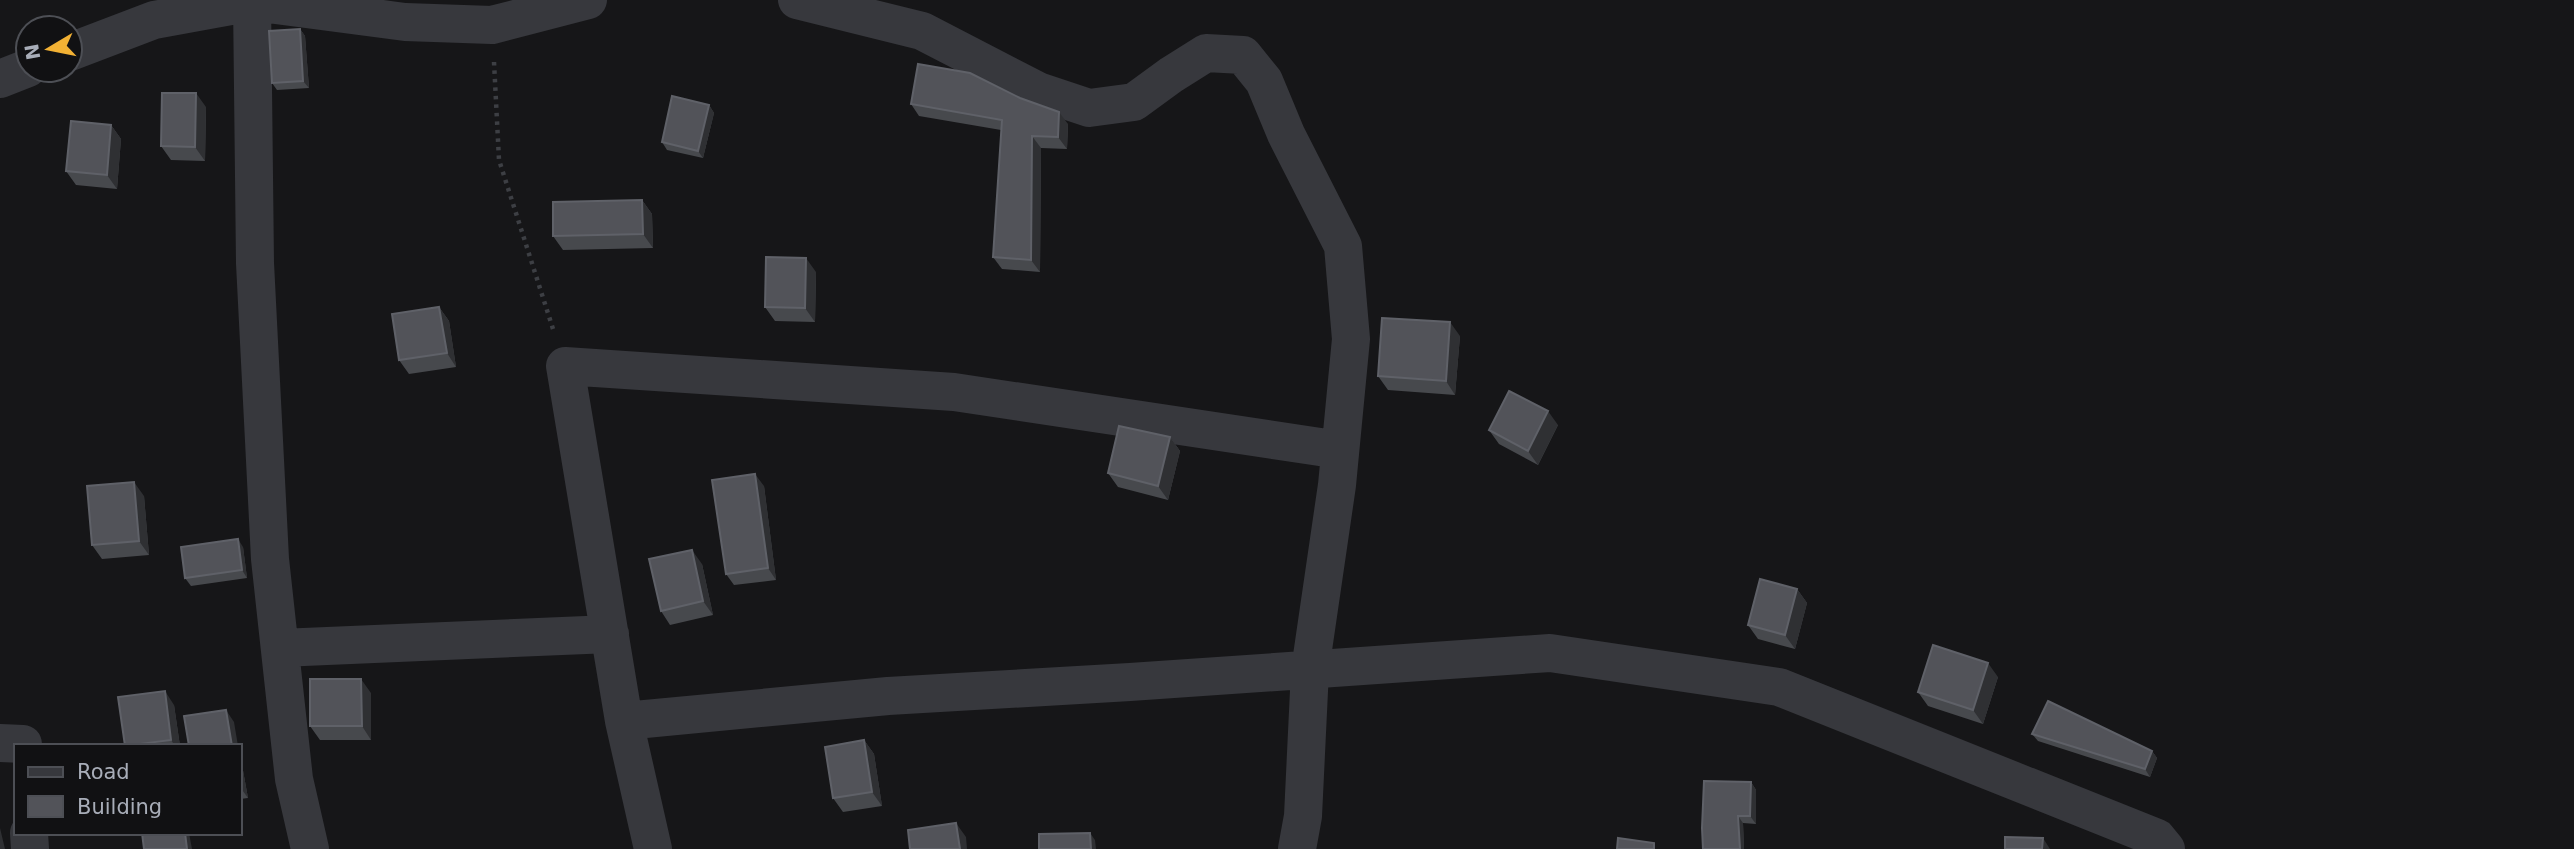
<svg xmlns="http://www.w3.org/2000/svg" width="2574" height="849" font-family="'DejaVu Sans',sans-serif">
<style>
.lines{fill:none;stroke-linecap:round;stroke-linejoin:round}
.path{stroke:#3d3f44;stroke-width:4.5;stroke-dasharray:3.5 5;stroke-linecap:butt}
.street{stroke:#37383d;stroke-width:38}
.wall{fill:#47494d}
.shaded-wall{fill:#2f3033}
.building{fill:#525359;stroke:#5f6168;stroke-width:2}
</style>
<rect width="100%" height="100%" fill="#161618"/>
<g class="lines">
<path class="path" d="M494 62 499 160 553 329"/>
<path class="street" d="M252 0 255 263 270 559 294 779 310 849
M797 0 922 31 1038 91 1089 108 1134 102 1171 75 1206 53 1243 55 1264 81 1286 134 1343 246 1351 339 1337 485 1310 670 1303 816 1297 849
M70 52 154 20 253 2 405 22 492 25 588 0
M0 79 28 68
M1340 450 954 392 565 366 624 721 888 696 1130 682 1550 653 1779 687 2157 838 2166 849
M280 648 610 634
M624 721 653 849
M0 743 23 744V746
M29 833 30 849"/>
</g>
<path class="wall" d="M300 29 305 36 309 88 277 90 272 83Z
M911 104 1068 124 1067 149 1041 148 1040 272 1002 269 993 257 1001 130 919 116Z
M709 105 714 113 703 158 667 150 662 142Z
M206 107 205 161 171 160 161 146Z
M111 125 121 139 117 189 76 185 66 171Z
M642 200 652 214 653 248 563 250 553 236Z
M816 272 815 322 775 321 765 307Z
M439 307 449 321 456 367 409 374 399 360Z
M1460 336 1455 395 1388 390 1378 376Z
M1558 425 1538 465 1499 444 1489 430Z
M1170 437 1180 451 1168 500 1118 487 1108 473Z
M764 486 776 580 734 585 726 574Z
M144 496 149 555 102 559 92 545Z
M243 547 247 578 191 586 185 578Z
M702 564 713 615 670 625 661 611Z
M1797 589 1807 603 1795 649 1758 639 1748 625Z
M1998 677 1983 724 1928 706 1918 692Z
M371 693V740H320L310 726Z
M174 705 180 746H125Z
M2032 734 2152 751 2157 758 2150 777 2038 741Z
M864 740 874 754 882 806 843 812 833 798Z
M240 754 248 798 240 799Z
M1751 782 1756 790V824L1743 823 1744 849H1703Z"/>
<path class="shaded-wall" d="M300 29 305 36 309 88 303 81Z
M196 93 206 107 205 161 195 147Z
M709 105 714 113 703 158 698 151Z
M1059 112 1068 124 1067 149 1058 137Z
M111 125 121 139 117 189 107 175Z
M1032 136 1041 148 1040 272 1031 260Z
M642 200 652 214 653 248 643 234Z
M806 258 816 272 815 322 805 308Z
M439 307 449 321 456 367 447 353Z
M1450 322 1460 336 1455 395 1446 381Z
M1548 411 1558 425 1538 465 1528 451Z
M1170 437 1180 451 1168 500 1158 486Z
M755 474 764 486 776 580 768 568Z
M134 482 144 496 149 555 139 541Z
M238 539 243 547 247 578 242 570Z
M692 550 702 564 713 615 703 601Z
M1797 589 1807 603 1795 649 1785 635Z
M1988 663 1998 677 1983 724 1973 710Z
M361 679 371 693V740L362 726Z
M165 691 174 705 180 746H175L171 740Z
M226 710 234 722 238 746H232Z
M864 740 874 754 882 806 872 792Z
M2152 751 2157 758 2150 777 2145 769Z
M240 754 248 798 240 787Z
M1751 782 1756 790V824L1750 816Z
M1738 816 1743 823 1744 849H1740Z
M956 823 966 837 967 849H960Z
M0 827V828L5 849H0Z
M185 833H189L192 849H187Z
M1090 833 1095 840 1096 849H1091Z
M2043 838 2050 849H2042Z"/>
<path class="building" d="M300 29 303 81 272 83 269 31Z
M918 64 970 73 1020 98 1059 112 1058 137 1032 136 1031 260 993 257 1002 120 911 104Z
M162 93H196L195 147 161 146Z
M672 96 709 105 698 151 662 142Z
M71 121 111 125 107 175 66 171Z
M642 200 643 234 553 236V202Z
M766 257 806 258 805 308 765 307Z
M439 307 447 353 399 360 392 314Z
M1382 318 1450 322 1446 381 1378 376Z
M1509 391 1548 411 1528 451 1489 430Z
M1119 426 1170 437 1158 486 1108 473Z
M755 474 768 568 726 574 712 480Z
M134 482 139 541 92 545 87 486Z
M238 539 242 570 185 578 181 547Z
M692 550 703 601 661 611 649 559Z
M1760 579 1797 589 1785 635 1748 625Z
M1933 645 1988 663 1973 710 1918 692Z
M310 679H361L362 726H310Z
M165 691 171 740 125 746 118 697Z
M2048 701 2152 751 2145 769 2032 734Z
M226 710 232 746H189L184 716Z
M864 740 872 792 833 798 825 747Z
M1704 781 1751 782 1750 816H1738L1740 849H1703L1702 828Z
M956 823 960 849H910L908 830Z
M142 833H185L187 849H144Z
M1090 833 1091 849H1039V834Z
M2005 837 2043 838 2042 849H2005Z
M1618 838 1654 843V849H1617Z"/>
<rect x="14" y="744" width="228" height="91" fill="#111113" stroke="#4d4f55" stroke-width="2"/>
<rect x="28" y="767" width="35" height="10" fill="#37383d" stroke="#4d4f55" stroke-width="2"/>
<text x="77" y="779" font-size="21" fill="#a8adb8">Road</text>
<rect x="28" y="796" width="35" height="21" fill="#525359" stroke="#4d4f55" stroke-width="2"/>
<text x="77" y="814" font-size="21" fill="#a8adb8">Building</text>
<g transform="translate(49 49) rotate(260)"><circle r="33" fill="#111113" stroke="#4d4f55" stroke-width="2"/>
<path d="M0-5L12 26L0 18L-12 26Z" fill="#f2b134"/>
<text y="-10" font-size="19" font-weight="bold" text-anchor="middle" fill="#a8adb8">N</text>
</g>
</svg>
